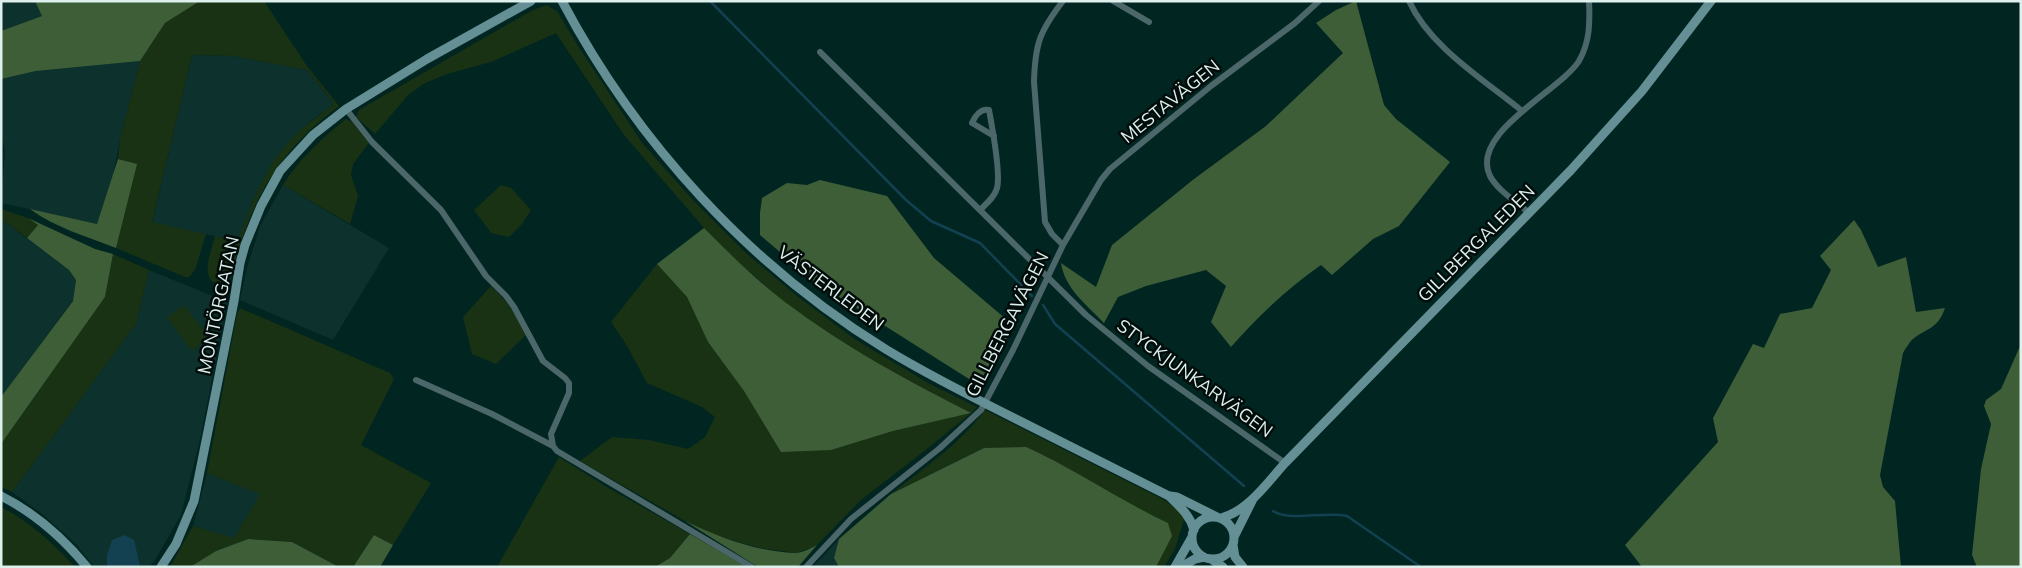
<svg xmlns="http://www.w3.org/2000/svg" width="2022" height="568" font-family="Mulish,sans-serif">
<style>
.built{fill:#0d312d}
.green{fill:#183213}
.forest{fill:#3e5e38}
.water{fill:#134152}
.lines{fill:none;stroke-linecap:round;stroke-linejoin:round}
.stream{stroke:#134152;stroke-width:2.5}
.street{stroke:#4c676a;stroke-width:6}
.secondary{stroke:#648f94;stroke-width:9}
.labels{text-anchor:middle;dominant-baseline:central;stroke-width:5;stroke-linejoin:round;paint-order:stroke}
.street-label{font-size:18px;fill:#ddf0ec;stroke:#020c0a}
</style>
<rect width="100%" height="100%" fill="#012622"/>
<path class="built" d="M1 1H35L42 16 1 31Z
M192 55 234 56 307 70 334 104 308 123 257 192 237 241 152 223Z
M140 61 120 139 112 181 97 224 1 203 5 151 1 132V79L36 71Z
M283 185 389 248 333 340 240 300 247 268 260 226Z
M1 219 69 270 76 280 73 300 1 397Z
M149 270 227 302 200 440 181 515 155 560 149 567H94L76 544 41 513 12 492 136 324Z
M207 473 261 493 234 539 193 526Z
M839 539 834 558 839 567H813Z"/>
<path class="green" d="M200 1H264L307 66 339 106C272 156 249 206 228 285 224 286 221 286 217 284 199 278 212 249 215 236L237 241C250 209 262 174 284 147 298 130 317 117 334 104L307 70 234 56 192 55 152 222 206 234 195 270 189 277H185L116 248 136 164 118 159 120 139 140 61 165 23Z
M546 5 557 11 578 46 643 144 692 199 746 253 797 296 856 340 930 384 977 407 971 413 927 449 861 500 817 545 797 553 760 548 713 535 685 521 580 461 612 437 649 440 688 449 705 437 715 417 702 407 647 383 626 344 611 322 657 264 687 297 708 342 744 391 831 450 893 431 970 413 912 384 850 348 784 302 737 261 704 228 624 135 556 33 491 62 447 74 425 83 408 95 375 134 356 117 359 110 531 11Z
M346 119 352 122 369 143 353 164 351 175 358 196 350 224 283 185C299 159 322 138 346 119Z
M501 185 511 188 531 210 522 224 509 237 491 233 474 210Z
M1 209 28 218 38 225 27 238 1 219Z
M113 254 149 270 136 324 12 492 1 487V444L105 297Z
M491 286C506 300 518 316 526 335L496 364 472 354 463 317Z
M184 305 209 338 192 351 167 318Z
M240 308 390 373 394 379 361 445 431 483 393 545 374 535 353 567H339L292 542 248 539 216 551 190 567H170L193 526 234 538 260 494 207 473 237 314Z
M985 410 1166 501 1185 516 1175 549 1164 567H1156L1168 523 1133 507 1045 456 984 448 891 494C924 468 960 444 985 410Z
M559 457 605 486 690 534 670 558 655 567H497Z
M1 507C30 522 53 543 75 567H1Z"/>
<path class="forest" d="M35 1H200L165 23 140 61 36 71 1 79V31L42 16Z
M1356 1 1384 105 1396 119 1450 162 1399 226 1373 239 1332 275 1321 265C1287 289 1258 316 1231 347L1211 322 1226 286 1206 270 1146 286 1118 297 1104 323C1087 305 1065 289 1061 263L1096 287 1112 245 1194 179 1266 126 1343 53 1316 23 1336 10Z
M118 159 137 164 116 248C86 236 56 228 30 209L97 224Z
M820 180 887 196 934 258 1013 325 985 384 969 379 814 281 760 235V213L762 198 787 183 807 185Z
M28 218 95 249 113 254 105 297 1 444V397L73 301 76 280 69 270 27 238 38 225Z
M1854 220 1861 230 1878 267 1906 257 1916 312 1945 308C1937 332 1923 328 1910 342 1908 345 1905 349 1903 353L1880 475 1883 487 1895 501 1901 567H1642L1625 545 1718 442 1713 418 1753 344 1764 348 1780 314 1812 308 1831 270 1820 256Z
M704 228C730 254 756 280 785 302 843 346 906 380 971 413L893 431 831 450 781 452 744 391 708 342 687 297 657 264Z
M2021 344V567H1977L1972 555 1981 469 1991 424 1984 406 1986 400 2001 389Z
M1026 447C1075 469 1119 500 1168 523L1172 536 1156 567H839L834 558 839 539 891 494 984 448Z
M685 521C718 537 758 552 795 553 802 553 811 548 817 545L798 567H758Z
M690 534 747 567H655L670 558Z
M374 535 393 545 380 567H353Z
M248 539 292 542 339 567H190L216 551Z"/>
<path class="water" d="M125 535 134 540 140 566 107 567V556L112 540Z"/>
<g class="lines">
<path class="stream" d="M710 1 906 200 931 221 980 243 1032 296
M1043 305 1055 324 1244 486
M1273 511C1290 522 1325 511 1347 516L1421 567"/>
<path class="street" d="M1113 1 1149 22
M1409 1C1430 47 1483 79 1522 111
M820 52 1086 315 1148 366 1285 463
M346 109 372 142 441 210 486 276 506 296 514 307 543 361 565 378 569 383V393L551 434 553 446
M980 210C986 204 995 197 997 188 1001 174 992 126 989 110 981 108 975 116 972 123L994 136
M1529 213C1517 202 1498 191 1490 176 1469 133 1560 91 1579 61 1590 42 1590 22 1589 1
M1063 245 1052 234 1045 222 1034 82C1035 43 1040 31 1063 1
M416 380 492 414 553 446 557 451 752 567
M806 567 851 519 940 448 981 410 1013 350 1063 245 1101 180 1110 169 1211 86 1295 23 1319 1"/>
<path class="secondary" d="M562 1C637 143 750 266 887 350 930 376 974 398 1018 420 1069 446 1119 471 1169 496 1180 507 1190 515 1194 530
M1 496C35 513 63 538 87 567
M1170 496 1177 497 1217 517
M1192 538a21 21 0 1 1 42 0a21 21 0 1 1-42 0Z
M1221 518C1248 511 1267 483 1285 463L1571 170 1642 91 1711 1
M1234 537 1253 499
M1233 545 1235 557 1243 567
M1211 559 1223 567
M161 567 176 544 194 501 234 301 240 263 245 245 261 206 280 171 313 135 346 109 427 59 531 1
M1175 567 1192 537
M1181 567 1195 559 1204 557"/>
</g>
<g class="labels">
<g class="street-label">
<text transform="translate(1170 101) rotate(-39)">MESTAVÄGEN</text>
<text transform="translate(1476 243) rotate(-45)">GILLBERGALEDEN</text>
<text transform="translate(831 288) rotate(37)">VÄSTERLEDEN</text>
<text transform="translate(218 305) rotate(-78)">MONTÖRGATAN</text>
<text transform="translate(1007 324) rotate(-63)">GILLBERGAVÄGEN</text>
<text transform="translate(1195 378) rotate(36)">STYCKJUNKARVÄGEN</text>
</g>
</g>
<rect width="2022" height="568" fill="none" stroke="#ddf0ec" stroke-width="5"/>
</svg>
